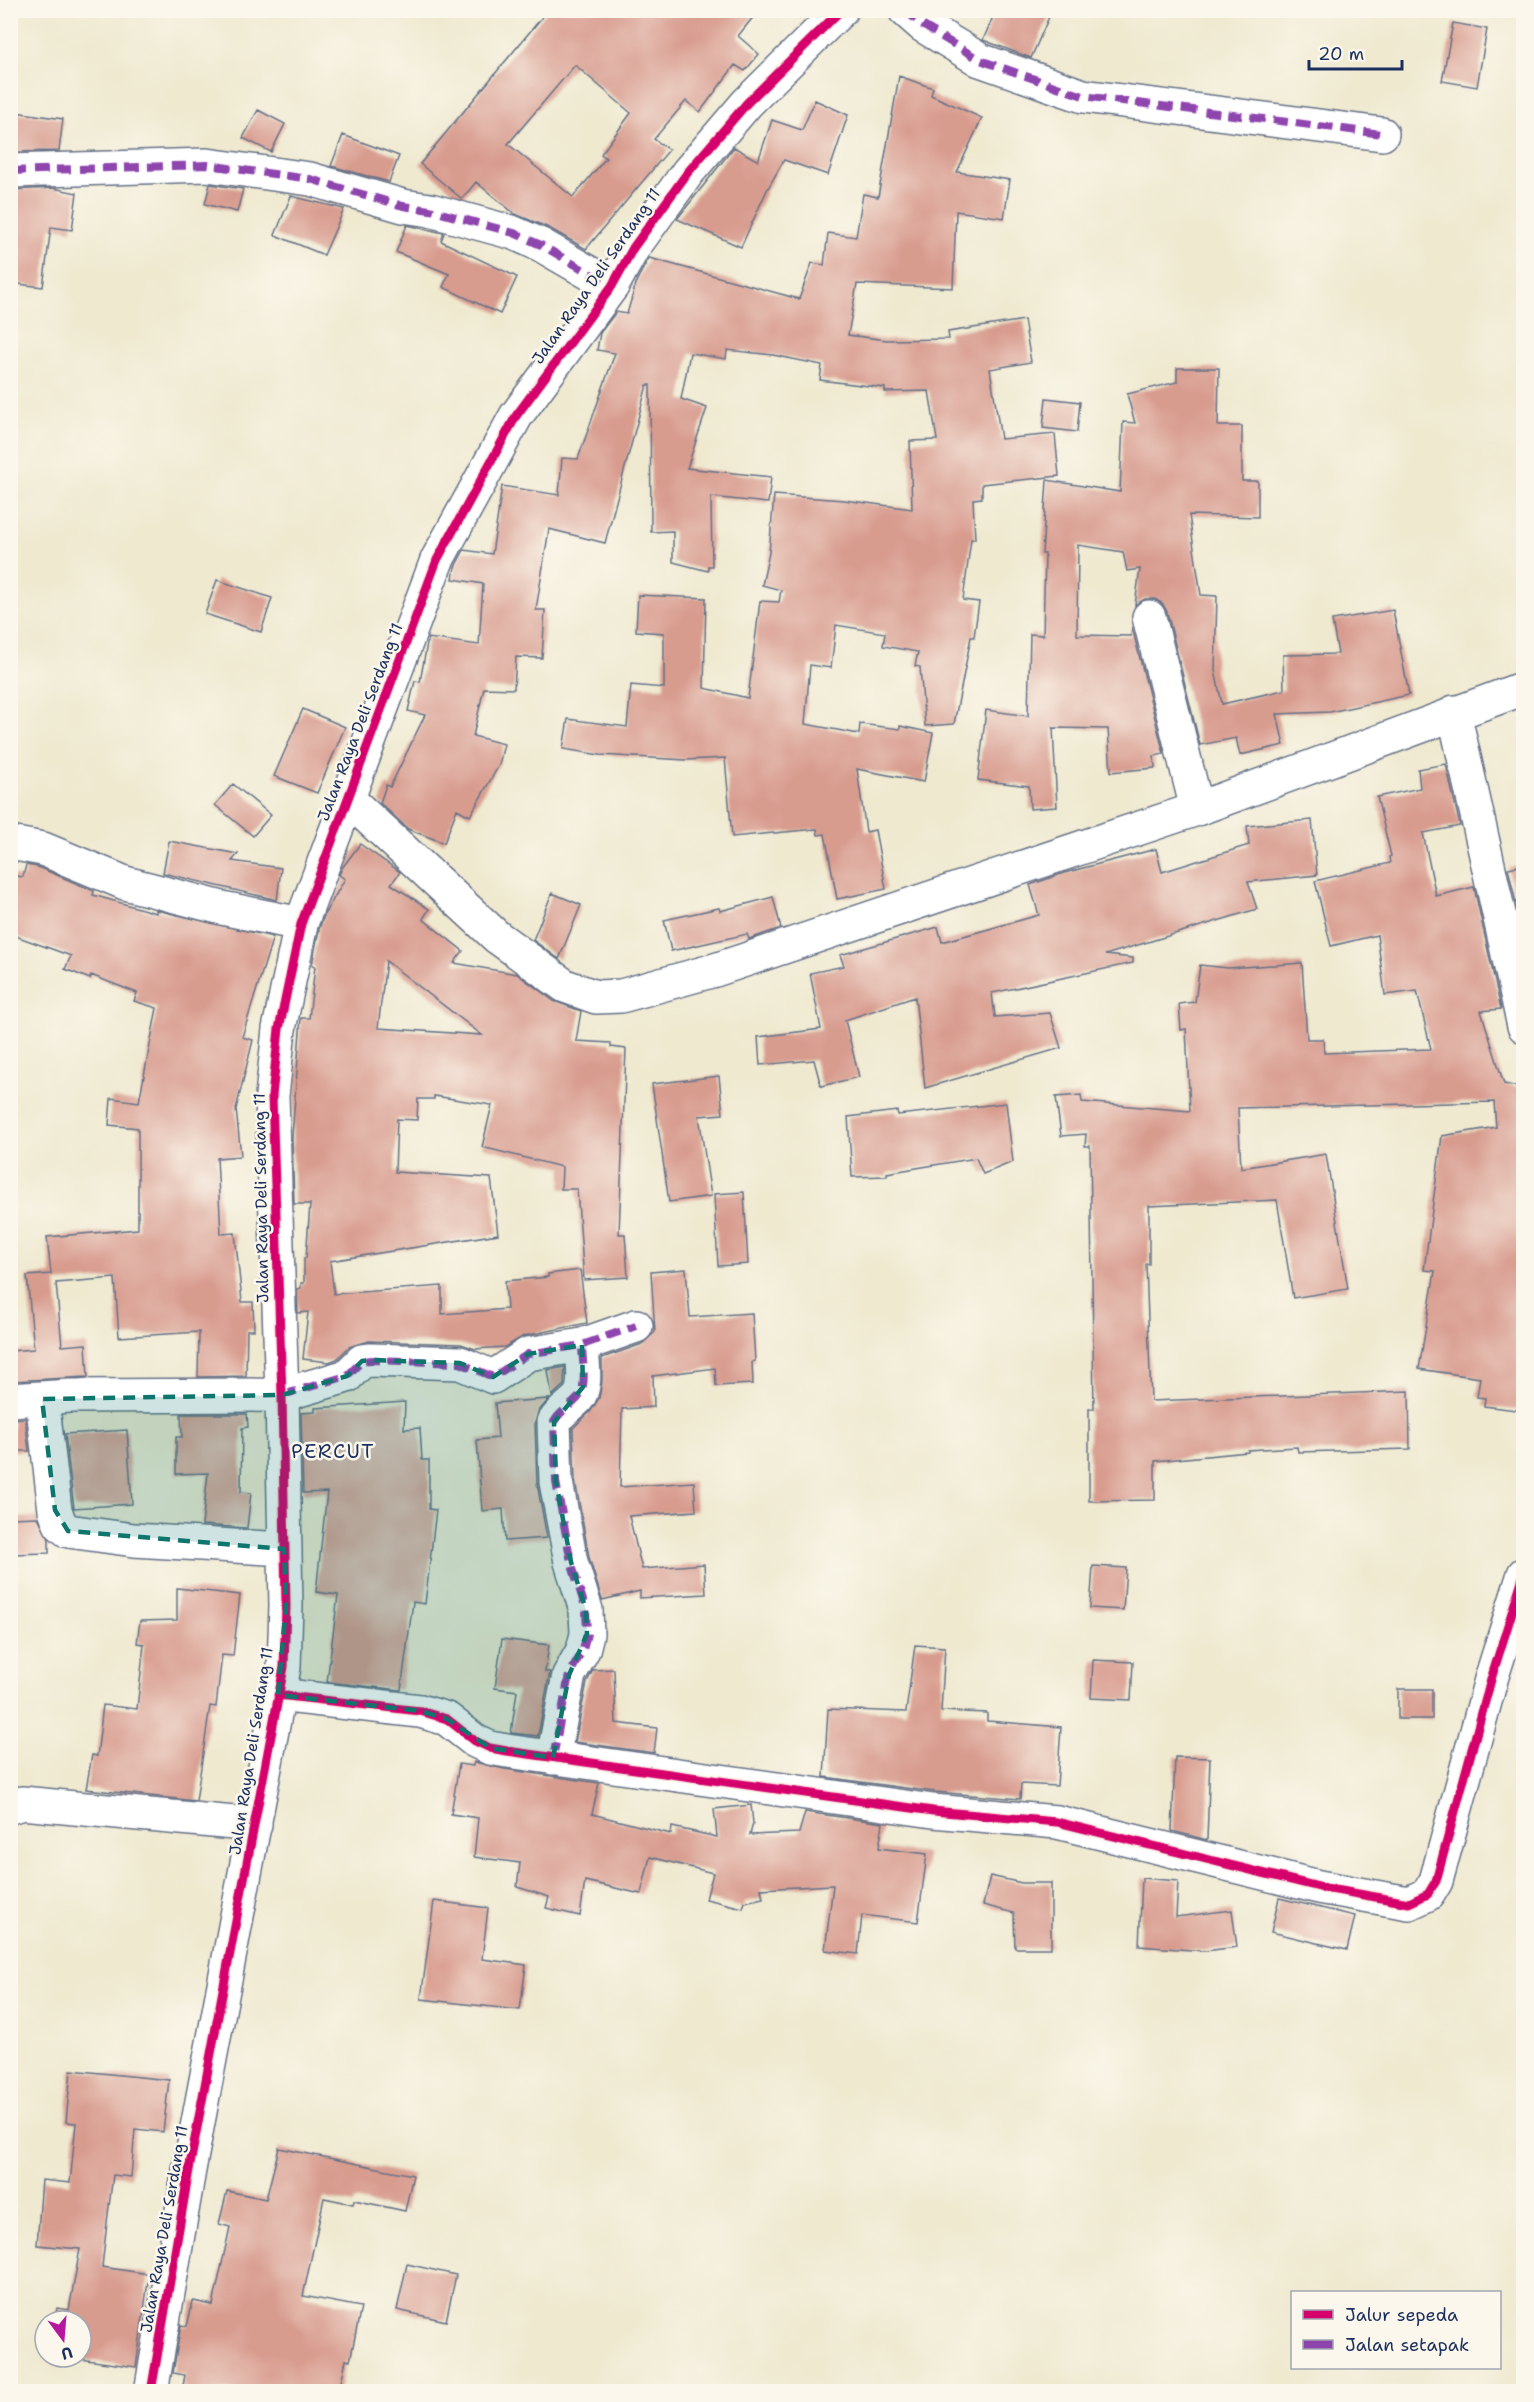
<svg xmlns="http://www.w3.org/2000/svg" width="1534" height="2402" font-family="'Shantell Sans',sans-serif">
<style>
.building{fill:#d89c8f;fill-rule:evenodd}
.lines{fill:none;stroke-linecap:round;stroke-linejoin:round}
.minor-casing{stroke:#657086;stroke-width:36}
.tertiary-casing{stroke:#657086;stroke-width:36}
.minor{stroke:#fff;stroke-width:33}
.tertiary{stroke:#fff;stroke-width:33}
.quiet{stroke:#8e44ad;stroke-width:8;stroke-dasharray:15 8;stroke-linecap:butt}
.cycleway-casing{stroke:#fbf7ec;stroke-width:13}
.cycleway{stroke:#d6006c;stroke-width:9}
.marked{fill:#0f766e;fill-opacity:0.2;stroke:#0f766e;stroke-width:4.5;stroke-dasharray:12 8;stroke-linejoin:round}
.labels{text-anchor:middle;dominant-baseline:central;stroke-width:5;stroke-linejoin:round;paint-order:stroke}
.street-label{font-size:16px;fill:#1b2f5e;stroke:#fbf7ec}
.quarter-label{font-size:20px;letter-spacing:1.5px;fill:#1b2f5e;stroke:#fbf7ec}
</style>
<rect width="100%" height="100%" fill="#fbf7ec"/>
<filter id="ink" filterUnits="userSpaceOnUse"><feTurbulence type="fractalNoise" baseFrequency=".0167" numOctaves="2"/><feDisplacementMap in="SourceGraphic" scale="12" xChannelSelector="R" yChannelSelector="G"/><feConvolveMatrix kernelMatrix="1 2 1 2 8 2 1 2 1" color-interpolation-filters="sRGB"/></filter>
<filter id="wash" filterUnits="userSpaceOnUse"><feTurbulence type="fractalNoise" baseFrequency=".008" numOctaves="4" result="noise"/><feDisplacementMap in="SourceGraphic" scale="24" xChannelSelector="R" yChannelSelector="G"/><feGaussianBlur stdDeviation="1.35" result="paint"/><feColorMatrix in="noise" values="0 0 0 0 0 0 0 0 0 0 0 0 0 0 0 0 0 1.4 0 .05"/><feComposite in="paint" operator="in"/></filter>
<g filter="url(#wash)">
<rect width="100%" height="100%" fill="#efe9d0"/>
<g id="blocks">
<path class="building" d="M548 10H759L738 36 759 54 745 71 735 65 700 112 686 101 654 139 669 150 586 249 549 228 515 214 476 182 462 199 420 164ZM575 65 631 113 601 154 606 158 573 197 508 144Z
M996 10H1052L1031 58 983 40Z
M1453 23 1487 29 1477 87 1442 81Z
M899 76 933 88 931 95 982 118 957 172 1010 180 1004 218 956 211 953 288 857 284 848 335 887 340 949 339 948 332 1024 320 1031 362 990 369 1001 439 1055 434 1059 476 982 484V498L973 499 975 539H971L963 600 979 602 974 637H971L954 724 925 726 920 667 915 666 918 652 883 646 885 633 836 625 831 668 810 665 805 724 859 734 860 724 900 729V726L933 733 924 782 857 769 866 832 875 830 886 889 837 899 825 834 818 835 817 829 732 837 725 758 686 760 600 755 563 749 568 719 627 727 631 685 664 688V633L636 631 638 595 706 598 704 688 748 698 760 601 779 602 781 590 762 585 769 553 774 495 844 500 912 509 910 441 937 440 929 391 885 392V388L820 380 822 365 773 355 727 350 726 359 690 353 681 399 707 408 687 468 771 477 768 503 711 497 712 566H708V571L673 562V531L651 532 650 385H647L605 543 549 529 536 610H545L542 658 516 657 514 689 484 688 473 736 504 744 499 765 470 816 457 809 444 843 408 829 380 803 386 785 390 787 425 715 408 711 415 681 420 682 428 638 479 645 483 584 453 579 455 567 464 550 492 554 502 486 559 495 562 458 578 459 615 353 597 350 600 333 616 312 627 314 637 280 649 258 799 299 812 263 824 265 828 233 856 237 863 194 878 197Z
M815 100 848 115 828 175 784 160 767 190 741 247 677 219 734 147 758 161 772 120 802 130Z
M258 110 285 124 271 152 243 138Z
M15 112 63 119 59 151 10 152Z
M343 135 399 156 389 182 331 166Z
M210 184 243 189 237 212 205 204Z
M53 188 77 193 72 230 51 227 43 287 10 283 16 223 10 222V190Z
M291 196 344 209 324 255 275 235Z
M407 225 444 233 441 241 517 277 500 314 443 287 449 274 396 252Z
M1177 368H1219L1218 426H1242V481H1258V517L1189 515 1201 595 1217 596 1215 670 1222 704 1284 690 1283 655 1338 654 1332 620 1393 610 1409 695 1330 712 1277 714 1284 745 1240 755 1236 738 1200 745 1167 612 1163 604 1155 599H1145L1135 605 1140 569 1127 571 1123 552 1078 545 1077 635 1131 636 1132 627 1164 754 1154 756 1155 768 1111 772 1108 729 1053 728 1057 807 1030 809 1029 786 978 780 986 710 1028 716 1030 634 1043 635 1045 554H1042L1047 480 1120 492 1123 422 1135 423 1127 394 1177 382Z
M1046 398 1080 402 1077 432 1043 428Z
M217 580 272 598 261 632 205 614Z
M303 709 345 727 317 793 274 776Z
M1446 764 1460 826 1423 833 1436 896 1474 887 1501 1009 1481 1011 1504 1084 1524 1088V1411L1484 1406 1485 1398 1477 1397 1480 1378 1419 1369 1435 1271 1424 1270 1442 1136 1496 1127 1494 1102 1238 1108 1241 1168 1326 1154 1348 1289 1293 1298 1277 1200 1149 1206V1264H1146L1151 1401 1409 1391 1410 1449 1298 1452 1297 1447 1248 1450V1452L1155 1461V1500L1089 1501V1409H1094L1090 1146H1085L1086 1134 1061 1136 1056 1097 1081 1095 1082 1102 1190 1111 1186 1029 1181 1030 1179 1004 1195 1002 1200 965 1228 968 1302 963 1307 1039H1323L1324 1053 1431 1049 1417 991 1385 995 1377 935 1331 946 1315 881 1390 863 1389 857 1391 856 1377 797 1420 788 1418 769Z
M233 784 271 815 253 836 215 805Z
M1312 820 1317 875 1248 882 1257 909 1105 955 1133 958V963L992 993 995 1017 1050 1013 1061 1048 925 1088 915 997 845 1020 859 1077 821 1086 814 1060 760 1065 758 1037 821 1029 810 973 844 966 840 955 938 927 942 942 1039 915 1030 885 1064 873 1156 849 1162 872 1249 845 1247 826Z
M169 841 238 854 232 861 281 868 277 900 163 873Z
M360 844 400 872 391 884 429 909 423 919 463 951 454 963 517 974 554 1001 581 1011 576 1041 611 1043V1047L626 1049 619 1234H625L628 1277 584 1280 577 1189H561L562 1167 482 1147 492 1105 434 1096V1099H418L417 1120 397 1119 395 1172 491 1178 498 1234 330 1261 334 1294 442 1286V1314L507 1309 505 1281 548 1277V1274L580 1270 587 1323 524 1336 505 1347 475 1349 461 1344 369 1341 349 1347 337 1359 329 1362 303 1359 308 1312 298 1313 297 1289 301 1288V1283H304V1258H306L310 1204H294L292 1137 301 1018H309L315 966 312 965 319 929 325 913 345 879 339 875 342 868ZM386 961 482 1035 378 1028Z
M26 865 38 867 94 891 93 895 156 913V910L273 937 242 1037 253 1040 236 1109 241 1156 217 1158 221 1234 235 1233 242 1302H253L254 1330H247L246 1376 198 1377 199 1332 119 1337 115 1278 56 1283 62 1346 86 1344 88 1377 10 1381V1351L34 1349 27 1276 51 1274 47 1237 138 1229V1128L109 1125 111 1098 139 1102 157 1008 134 1001 137 993 91 975 90 979 65 969 71 956 10 934V875L23 877Z
M1524 865V938L1508 868Z
M552 893 581 905 559 959 533 940Z
M773 897 781 928 749 939 747 934 671 951 664 920 719 908 720 911Z
M719 1076 723 1114 699 1116 711 1196 669 1202 652 1084Z
M1006 1103 1013 1162 983 1174 976 1158 887 1173V1176L852 1177 848 1117 897 1111 898 1115Z
M744 1192 748 1264 718 1266 714 1194Z
M686 1269 690 1317 752 1313 755 1361 752 1362 753 1384 716 1386 715 1368 653 1376 654 1407 622 1409 620 1487 694 1482 696 1511 629 1516 642 1569 704 1564 706 1594 640 1598V1591L602 1600 589 1557 575 1480 573 1428 591 1411 599 1398 602 1382V1358L642 1344 655 1332 651 1272Z
M565 1367 564 1385 552 1396 548 1370Z
M549 1399 538 1412 535 1423 537 1483 547 1538 505 1541 503 1509 482 1511 477 1440 498 1438 495 1403Z
M405 1402 404 1429 420 1428 422 1460H429V1509L436 1510 425 1604 413 1602 401 1690 327 1682 338 1595 316 1592 327 1492 303 1493 301 1413 315 1412V1408Z
M181 1414H247L248 1427 242 1428 241 1492 251 1493 247 1528 202 1525 208 1473 176 1474V1437H182Z
M25 1418 29 1451H13V1419Z
M127 1430 132 1504 74 1508 65 1434Z
M38 1517 49 1539V1553L10 1554V1518Z
M1093 1566 1126 1568 1123 1610 1090 1608Z
M177 1588 240 1595 233 1656 222 1655 216 1707 210 1706 196 1801 86 1789 92 1755 97 1756 103 1705 137 1709 144 1644 137 1643 140 1621 177 1620Z
M502 1639 549 1645 545 1672H550L538 1736 511 1733 517 1691 495 1688Z
M915 1645 945 1647 941 1711 987 1713V1721L1061 1727 1057 1786 1021 1784 1020 1799 935 1792 824 1777 828 1709 906 1712Z
M1093 1660 1133 1662 1131 1700 1091 1698Z
M614 1669 616 1723 657 1728 654 1753 575 1742 587 1682 593 1670Z
M1398 1689H1432V1719H1398Z
M1175 1757 1210 1758 1207 1840 1172 1831Z
M474 1762 504 1769 599 1783 592 1814 671 1834 672 1827 717 1837 714 1809 751 1805 753 1823 750 1835 799 1833 805 1812 883 1823 879 1848 927 1854 918 1922 862 1915 858 1954 825 1950 833 1885 761 1889 763 1898 745 1902 743 1908 706 1899 713 1873 650 1857 641 1894 585 1881 580 1916 546 1908 549 1897 517 1887 520 1863 474 1857 478 1818 451 1814 459 1764 473 1766Z
M990 1876 1022 1883H1051V1948H1015L1014 1913 983 1905Z
M1142 1878 1178 1881 1176 1917 1232 1910 1237 1947 1205 1951 1139 1946Z
M1279 1898 1355 1916 1347 1950 1271 1932Z
M434 1901 488 1908 482 1959 526 1965 520 2010 421 1999Z
M71 2070 169 2080 163 2132 135 2129 131 2177 113 2175 108 2214 102 2267 149 2274 136 2367 65 2357H81V2321H55L57 2308 69 2310 80 2249 37 2245 42 2180 70 2183 76 2123 66 2122Z
M279 2148 413 2175 405 2211 354 2200 353 2204 324 2198 303 2296 361 2307 350 2361 346 2360 339 2391H182L185 2375 173 2373 181 2325 187 2326 193 2301 213 2305 230 2227 219 2224 227 2191 266 2199Z
M407 2264 456 2275 446 2321 397 2310Z"/>
</g>
</g>
<g filter="url(#ink)">
<use href="#blocks" fill-opacity="0" stroke="#657086" stroke-width="1.5"/>
<g class="lines">
<g class="minor-casing">
<path id="minor" d="M905 10 922 25 980 60 1083 96 1382 134
M10 171 207 165 310 179 403 206 430 210 514 233 541 245 612 286
M1149 617 1197 809
M1454 712 1524 1026
M347 798 497 937 532 962 565 986 596 997 621 996 715 970 1197 809 1524 688
M10 843 43 849 125 883 222 908 301 924
M42 1399 55 1510 60 1524 68 1531 134 1540 284 1549
M10 1400 70 1396 282 1395 347 1376 362 1361 371 1360 460 1363 493 1377 528 1354 582 1345 636 1326
M278 1695 420 1711 447 1719 475 1741 490 1748 507 1751 933 1811 1057 1822 1319 1887 1409 1903 1428 1894 1436 1881 1492 1676 1524 1574
M553 1758 569 1675 583 1650 587 1634 586 1610 571 1562 556 1482 554 1422C560 1411 570 1407 578 1398 588 1386 582 1360 582 1345
M10 1807 22 1803 255 1825"/>
</g>
<g class="tertiary-casing">
<path id="tertiary" d="M151 2392 189 2170 284 1667 286 1606 282 1395 272 1096 279 1029 301 924 437 560 516 416 612 286 633 248 688 172 747 103 841 10"/>
</g>
<use href="#minor" class="minor"/>
<use href="#tertiary" class="tertiary"/>
<path class="quiet" d="M905 10 922 25 980 60 1083 96 1382 134
M10 171 207 165 310 179 403 206 430 210 514 233 541 245 612 286
M282 1395 347 1376 362 1361 371 1360 460 1363 493 1377 528 1354 582 1345 636 1326
M553 1758 569 1675 583 1650 587 1634 586 1610 571 1562 556 1482 554 1422C560 1411 570 1407 578 1398 588 1386 582 1360 582 1345"/>
<g class="cycleway-casing">
<path id="cycleway" d="M278 1695 420 1711 447 1719 475 1741 490 1748 507 1751 933 1811 1057 1822 1319 1887 1409 1903 1428 1894 1436 1881 1492 1676 1524 1574
M151 2392 189 2170 284 1667 286 1606 282 1395 272 1096 279 1029 301 924 437 560 516 416 612 286 633 248 688 172 747 103 841 10"/>
</g>
<use href="#cycleway" class="cycleway"/>
</g>
</g>
<path class="marked" d="M582 1345 583 1387 554 1422 556 1482 571 1562 586 1610 587 1634 569 1675 553 1758 490 1748 447 1719 420 1711 278 1695 286 1606 284 1549 68 1531 55 1510 42 1399 282 1395 347 1376 362 1361 371 1360 460 1363 493 1377 528 1354Z"/>
<g class="labels">
<g class="street-label">
<text transform="translate(596 276) rotate(-55)">Jalan Raya Deli Serdang 11</text>
<text transform="translate(360 722) rotate(-69)">Jalan Raya Deli Serdang 11</text>
<text transform="translate(261 1198) rotate(-91)">Jalan Raya Deli Serdang 11</text>
<text transform="translate(251 1751) rotate(-81)">Jalan Raya Deli Serdang 11</text>
<text transform="translate(164 2229) rotate(-80)">Jalan Raya Deli Serdang 11</text>
</g>
<g class="quarter-label">
<text x="333" y="1451">PERCUT</text>
</g>
</g>
<rect width="1534" height="2402" fill="none" stroke="#fbf7ec" stroke-width="36"/>
<rect x="1291" y="2291" width="210" height="78" fill="#fbf7ec" stroke="#a1a7b3" stroke-width="1.5"/>
<rect x="1303" y="2310" width="30" height="9" fill="#d6006c" stroke="#a1a7b3" stroke-width="1.5"/>
<text x="1345" y="2321" font-size="18" fill="#1b2f5e">Jalur sepeda</text>
<rect x="1303" y="2340" width="30" height="9" fill="#8e44ad" stroke="#a1a7b3" stroke-width="1.5"/>
<text x="1345" y="2351" font-size="18" fill="#1b2f5e">Jalan setapak</text>
<g transform="translate(63 2339) rotate(164)"><circle r="28" fill="#fbf7ec" stroke="#a1a7b3" stroke-width="1.5"/>
<path d="M0-4.5L10 22L0 15L-10 22Z" fill="#b5179e"/>
<text y="-9" font-size="16" font-weight="bold" text-anchor="middle" fill="#1b2f5e">U</text>
</g>
<path d="M1309 60v9h93v-9" fill="none" stroke="#1b2f5e" stroke-width="3"/>
<text x="1318" y="60" font-size="18" fill="#1b2f5e" stroke="#fbf7ec" stroke-width="4.5" paint-order="stroke">20 m</text>
</svg>
